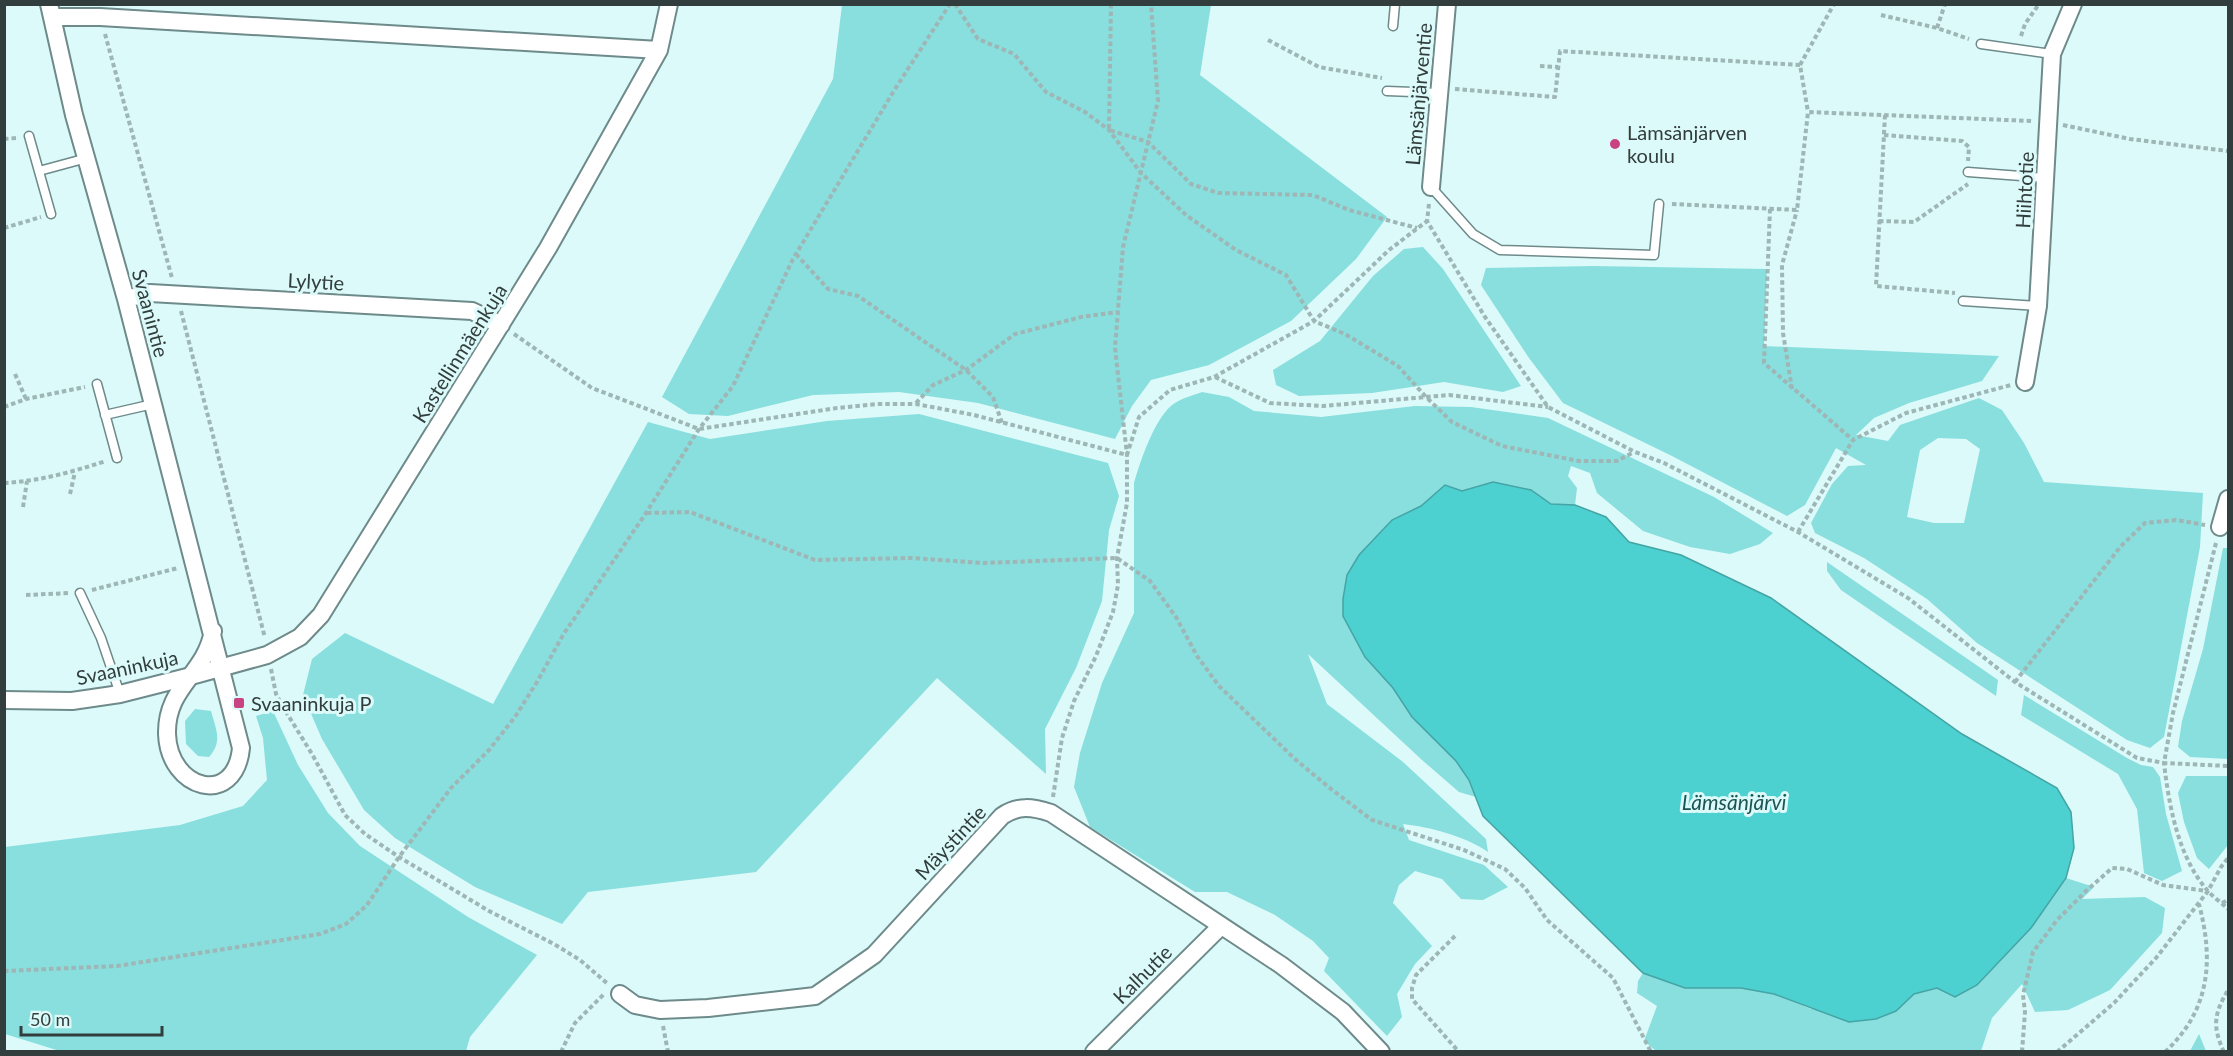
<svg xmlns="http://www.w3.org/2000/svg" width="2233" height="1056" font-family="Lato,sans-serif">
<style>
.green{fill:#89dede;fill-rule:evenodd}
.water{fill:#4dd0d0;stroke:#45a4a4;stroke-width:1.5}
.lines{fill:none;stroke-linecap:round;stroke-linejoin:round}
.service-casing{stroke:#6e8a8a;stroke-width:11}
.minor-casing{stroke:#6e8a8a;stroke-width:20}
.path{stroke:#9eb6b5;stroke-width:4;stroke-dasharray:4.5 3;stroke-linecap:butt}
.service{stroke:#fff;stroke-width:8}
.minor{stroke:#fff;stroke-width:16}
.poi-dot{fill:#c94281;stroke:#dbfaf9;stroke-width:2}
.labels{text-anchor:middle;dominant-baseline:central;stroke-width:6;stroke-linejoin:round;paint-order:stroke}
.street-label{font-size:20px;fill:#323e3d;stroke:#dbfaf9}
.poi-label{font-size:20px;fill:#323e3d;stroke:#dbfaf9;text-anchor:start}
.water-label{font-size:21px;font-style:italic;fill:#1d5454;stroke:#dbfaf9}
</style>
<rect width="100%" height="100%" fill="#dbfaf9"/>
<path class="green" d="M842 5H1211L1200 75 1387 217 1356 259 1291 321 1209 365 1151 380 1132 406 1115 439 978 403 899 392 813 395 728 416 689 414 662 397 833 79Z
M1423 247 1443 269 1521 386 1503 392 1444 382 1372 393 1299 396 1276 385 1273 370 1320 341 1373 276 1404 249Z
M1593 266 1767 269 1764 346 1999 356 1982 381 1909 403 1874 418 1856 435 1888 441 1900 425 1979 398 2002 410 2024 443 2044 482 2203 493 2200 547 2164 737 2150 748 2127 740 1977 643 1927 599 1864 558 1815 533 1811 523 1832 484 1848 466 1866 465 1836 448 1805 505 1787 516 1670 455 1563 403 1529 358 1481 285 1486 268ZM1938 438 1966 439 1980 449 1964 523H1934L1907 517 1920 450Z
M1202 392 1229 397 1254 411 1321 417 1415 406 1471 407 1548 418 1714 497 1773 533 1760 544 1730 554 1690 547 1643 531 1597 493 1590 473 1571 466 1568 476 1577 488 1575 505 1551 504 1531 490 1493 483 1462 491 1445 485 1421 506 1392 520 1359 555 1365 657 1393 688 1412 717 1456 761 1469 780 1476 797 1459 792 1422 760 1308 654 1327 704 1403 762 1486 839 1488 852C1465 836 1430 827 1403 824L1409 840 1484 865 1508 887 1483 900 1461 899 1442 879 1415 871 1399 885 1393 903 1432 946 1415 964 1397 994 1402 1017 1387 1036 1324 971 1329 958 1313 941 1275 915 1227 892H1195L1090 827 1074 787 1080 753 1102 683 1134 613V483C1140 462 1156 414 1175 403 1183 398 1194 395 1202 392Z
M919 414 1108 463 1119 496 1109 530 1102 601 1076 668 1045 729 1046 774 937 678 756 872 588 892 562 924 475 887 395 838 364 810 322 739 303 695 312 659 345 633 493 704 648 422 710 439 827 421Z
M2223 548H2228V759L2190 757 2178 747 2182 721 2203 649Z
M1827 562 1998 680 1996 696 1841 590 1827 571Z
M2024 695 2127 758 2141 765 2153 767 2160 777 2166 814 2182 871 2162 881 2144 873 2137 809 2118 774 2021 715Z
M195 709 211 711C216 730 223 741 209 757L198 756 186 744 185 721Z
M273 711 298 765 328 813 360 846 468 917 537 955 470 1037 466 1051 63 1052 5 1034V847L180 825 243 806 267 780 263 738 256 716Z
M2186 776H2228V845L2209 869 2197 858 2184 822 2178 793Z
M2066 878 2094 887 2082 899 2145 897 2165 908 2162 933 2110 990 2068 1010 2035 1012 2022 984 1992 1018 1981 1051H1656L1644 1041 1657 1006 1637 993 1638 981 1643 973 1685 988H1741L1774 994 1811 1009 1896 1011 1914 994 1937 988 1977 985 2031 928Z
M2199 1034 2206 1051H2190Z"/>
<path class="water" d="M1493 482 1531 490 1551 504 1575 505 1606 517 1629 542 1681 555 1771 598 1962 734 2057 788 2071 812 2074 848 2066 878 2031 928 1977 985 1955 997 1937 988 1914 994 1896 1011 1876 1019 1849 1022 1774 994 1741 988H1685L1643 973 1483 816 1469 780 1456 761 1412 717 1393 688 1365 657 1343 616V599L1347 575 1359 555 1392 520 1421 506 1445 485 1462 491Z"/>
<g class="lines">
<g class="service-casing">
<path id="service" d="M1393 26 1395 4
M1981 44 2052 54
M1387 91 1439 93
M29 136 51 214
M39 171 87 158
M1968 172 2046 178
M1431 187 1473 234 1500 250 1654 255 1659 204
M1963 301 2038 306
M97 384 117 458
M105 415 153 404
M80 593 101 638 120 694"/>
</g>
<g class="minor-casing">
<path id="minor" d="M49 4 74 115 126 299 241 748C235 808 169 790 167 734 166 686 205 675 213 631
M52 17H100L659 50
M1431 187 1447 4
M126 299 150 293 472 311 501 325
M2025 382 2038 306 2052 54 2073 4
M2220 527 2228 499
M4 700 72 701 120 694 191 676 267 655 300 637 321 615 548 248 659 50 669 4
M620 994 635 1005 660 1010 708 1008 815 996 874 955 1002 816C1018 805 1032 807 1051 813L1281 965 1343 1012 1381 1052
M1094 1052 1220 927"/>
</g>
<path class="path" d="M955 4 978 39 1014 54 1046 92 1085 112 1109 130 1141 173 1186 215 1236 250 1286 275 1314 321 1345 334 1398 366 1426 397 1452 422 1502 446 1579 461H1617L1634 452
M1111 4 1109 130 1148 142 1191 184 1218 193 1313 195 1349 210 1417 228
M1881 15 1937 28 1969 39
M1937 28 1945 4
M105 34 172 278
M2021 36 2025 24 2039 4
M1268 40 1319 67 1382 78
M1800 65 1834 4
M1540 66 1558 67
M1455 89 1555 97 1560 51 1800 65 1808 112
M1885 115 1876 286 1955 293
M2063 125 2130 139 2228 151
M1884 135 1962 141 1969 147 1968 161
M4 139 16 138
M1429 204 1427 221 1485 317 1548 407 1635 452 1664 463 1798 532 1908 598 2015 682 2137 758 2164 763C2169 806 2178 856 2207 890 2213 897 2222 903 2228 909
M1672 204 1797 210 1808 112 2032 121
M1770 209 1764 363 1853 440
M1879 221 1914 222 1968 184
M4 228 41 217
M796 254 828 289 858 296 966 370 993 397 1002 423
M181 311 265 638
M514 334 592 388 699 429 837 408 877 404H916L974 415 1127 455 1139 417 1170 390 1214 377 1314 321 1389 250 1427 221
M15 374 26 399
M1215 377 1270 403 1323 406 1449 395 1548 407
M1792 389 1783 333 1782 265 1797 210
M916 403 933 385 966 370 1015 334 1081 317 1118 312
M4 407 26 399 85 387
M4 483C40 481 72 472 106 461
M70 494 75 472
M23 507 27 481
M647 513 690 512 815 560 911 558 984 563 1117 558 1150 581 1176 617 1197 656 1219 686 1296 760 1331 789 1372 820 1464 850 1505 869 1525 888 1547 920 1613 978 1651 1052
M1798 532 1853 440 1906 413 2011 385
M2216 543 2173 713 2164 763 2228 766
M92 590 178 568
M26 595 70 593
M271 669 276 694 283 707 312 754 345 815 365 834 399 857 489 911 554 944 580 960 608 984
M2015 682 2121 546 2145 523 2176 520 2205 525
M1053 797 1062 738 1074 701 1096 656 1113 612 1118 585 1117 558 1127 503V455L1115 348 1123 247 1158 101 1151 4
M2222 903 2228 900
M1455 936 1416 975 1412 988V999L1459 1052
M4 971 117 966 320 934 346 924 367 905 399 857 451 788 489 750 515 717 537 682 563 635 646 513 699 429 733 386 793 259 895 89 950 4
M663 1026 668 1052
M561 1052 575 1023 604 994
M1621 1052H1636
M2022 1052 2025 1012 2023 995 2033 952 2057 920 2086 891 2112 868 2127 869 2163 885 2207 891
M2057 1052 2114 1003 2156 958 2208 891 2221 867 2228 858
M2165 1052C2210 1010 2214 961 2199 904
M2224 1052C2212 1026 2214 1014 2228 990"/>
<use href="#service" class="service"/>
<use href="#minor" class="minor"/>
</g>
<g class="poi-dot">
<circle cx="1615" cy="144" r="6"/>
<rect x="233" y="697" width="12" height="12" rx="3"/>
</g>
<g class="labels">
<g class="street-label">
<text transform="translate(1418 94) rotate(-85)">Lämsänjärventie</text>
<text transform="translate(2024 190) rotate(-87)">Hiihtotie</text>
<text transform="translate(316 281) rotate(3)">Lylytie</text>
<text transform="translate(151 313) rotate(75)">Svaanintie</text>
<text transform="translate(459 353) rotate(-58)">Kastellinmäenkuja</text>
<text transform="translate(127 667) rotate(-12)">Svaaninkuja</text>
<text transform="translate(950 842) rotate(-47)">Mäystintie</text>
<text transform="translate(1142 974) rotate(-45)">Kalhutie</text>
</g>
<g class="poi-label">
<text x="1627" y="132">Lämsänjärven<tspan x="1627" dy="23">koulu</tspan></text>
<text x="251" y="703">Svaaninkuja P</text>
</g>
<g class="water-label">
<text x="1734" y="801">Lämsänjärvi</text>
</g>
</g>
<rect width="2233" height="1056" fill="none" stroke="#323e3d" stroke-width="12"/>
<path d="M21 1026v9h141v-9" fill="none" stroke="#323e3d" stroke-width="3"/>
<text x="30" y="1026" font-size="18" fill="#323e3d" stroke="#dbfaf9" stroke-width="4.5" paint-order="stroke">50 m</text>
</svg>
